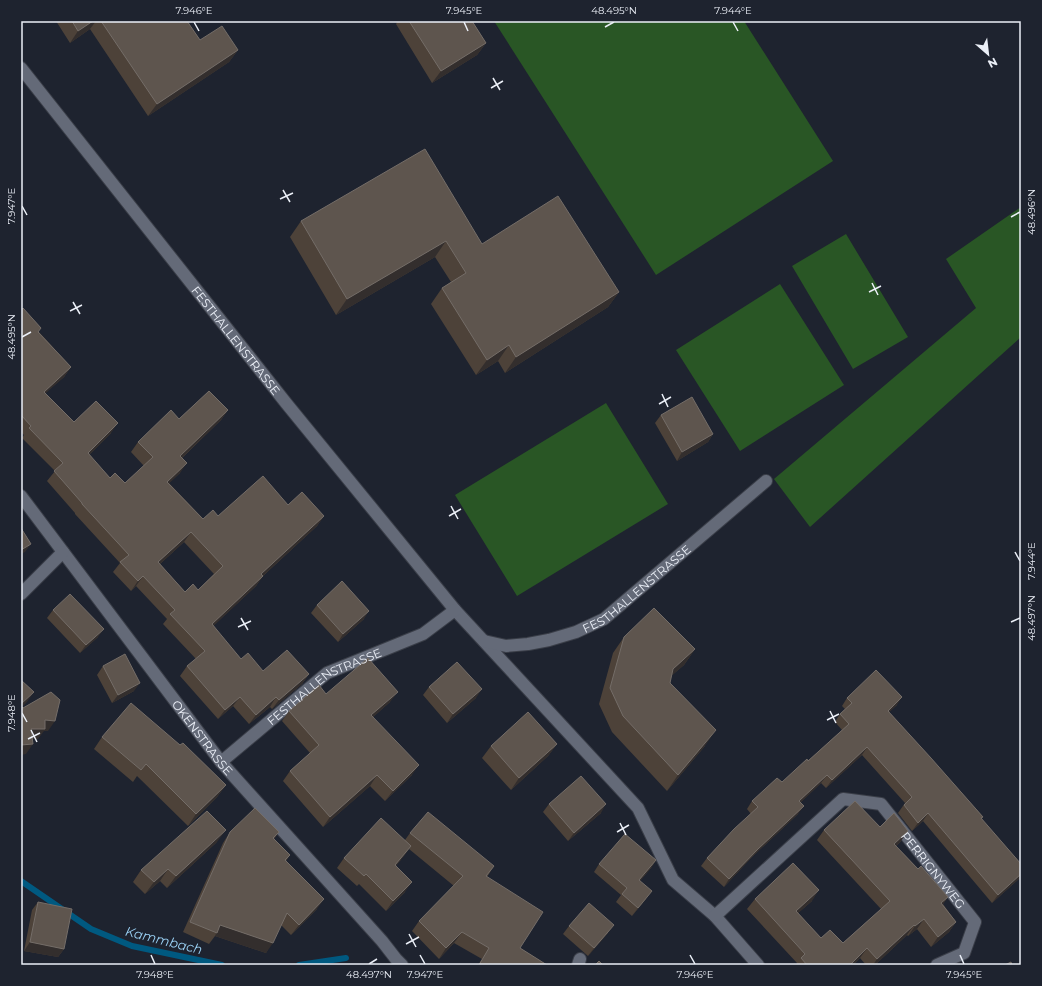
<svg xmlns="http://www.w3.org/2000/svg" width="1042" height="986" font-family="Montserrat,sans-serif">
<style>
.green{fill:#295625}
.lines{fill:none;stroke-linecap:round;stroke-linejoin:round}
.stream{stroke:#005980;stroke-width:6}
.minor-casing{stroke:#3a3e48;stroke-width:14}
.minor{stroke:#646a78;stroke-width:12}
.wall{fill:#4d4239;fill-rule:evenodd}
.shaded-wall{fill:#332e2d}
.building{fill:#5e554e;stroke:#746d68;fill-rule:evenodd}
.ticks{fill:none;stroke:#ebeff7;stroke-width:1.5}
.labels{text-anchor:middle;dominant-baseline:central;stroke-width:3;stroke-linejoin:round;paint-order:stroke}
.street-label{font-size:12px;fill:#ebeff7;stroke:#1e232f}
.water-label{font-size:13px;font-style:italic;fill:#9bd2f6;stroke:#1e232f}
.neatline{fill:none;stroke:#ebeff7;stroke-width:1.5}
.ticks-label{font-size:10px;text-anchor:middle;fill:#ebeff7}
</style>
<rect width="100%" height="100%" fill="#1e232f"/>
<path class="green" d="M494 21H744L833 161 656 275Z
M1021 207V337L810 527 774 479 976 308 946 259Z
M846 234 908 337 853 369 792 266Z
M780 284 844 385 740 451 676 350Z
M606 403 668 504 517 596 455 495Z"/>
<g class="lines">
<path class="stream" d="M21 881 91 929 132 946 222 965
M299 965 346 958"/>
<g class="minor-casing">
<g id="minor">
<path id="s1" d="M21 68 286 403 455 610 638 808 673 880 715 916 758 965"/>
<path id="s2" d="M21 496 221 762 382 941 396 959 402 965"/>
<path d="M21 594 63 552"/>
<path id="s3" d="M484 641 506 646 528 644 549 640 576 632 604 619 766 481"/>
<path id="s4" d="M221 762 327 673 423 634 455 610"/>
<path id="s5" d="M715 916 843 799 881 804 975 922 964 953 937 965"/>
<path d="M578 965 580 959"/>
</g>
</g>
<use href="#minor" class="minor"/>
</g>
<path class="wall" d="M56 21H187L200 40 238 50 229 62 148 116 90 29 70 43Z
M398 21H472L486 43 477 55 432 83 396 24Z
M301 221 482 244 619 292 608 307 505 373 498 361 476 375 431 304 442 288 451 282 435 257 336 315 290 237Z
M21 310 39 332 71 367 64 377 45 393 74 422 111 433 89 455 110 478 125 483 144 466 131 452 138 442 179 419 228 410 221 420 182 458 180 473 169 483 203 519 288 505 324 516 317 526 263 576 256 586 213 626 241 659 263 671 309 674 302 684 272 709 270 707 249 724 233 706 218 719 180 676 187 666 196 659 163 624 167 619 136 586 131 591 113 572 120 563 75 514V513L47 481 55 471 22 438 24 435 21 432ZM184 542 214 574 198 590 185 592 160 564Z
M661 415 713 434 708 442 677 461 655 423Z
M317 605 364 619 338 642 311 613Z
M53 610 98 637 80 653 47 618Z
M624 637 695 649 684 665 671 676 670 683 705 746 667 791 612 732 599 704 613 653Z
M103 666 134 691 112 703 97 675Z
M429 687 476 698 447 723 423 695Z
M326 694 390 702 373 717 412 775 385 801 370 786 323 827 283 781 290 771 310 753 282 721 289 711Z
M847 698 897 705 889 712 983 817 981 819 1021 864V877L1020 878 992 903 923 821 912 831 898 813 905 803 862 755 826 788 821 783 801 802 798 814 752 857 724 887 701 866 707 858 751 814 747 809 752 801 782 782 808 761 842 730 835 722 840 714 845 709 842 706Z
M102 737 226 785 217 797 188 826 137 776 133 782 94 749Z
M557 744 548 756 511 790 482 758 491 746Z
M549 804 601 813 568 841 543 812Z
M880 827 901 841 896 846 918 869 948 897 943 904 956 922 949 932 931 947 917 929 908 936 907 935 875 965H866L860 958 853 965H796L797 963 747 909 755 899 812 901 798 913 821 938 843 943 881 909 817 840 824 830Z
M230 832H279L274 839 290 855 286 861 317 909 291 935 281 925 266 953 215 936 209 944 183 932 223 843Z
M410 833 494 866 487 877 520 948 547 965H478L482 959 454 943 439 959 412 931 419 921 454 886 409 849 396 866 405 892 386 911 359 884 357 886 337 868 344 858 405 840Z
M217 842 167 888 160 881 145 894 133 882 141 870Z
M656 860 651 868 640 881 646 899 632 916 616 902 621 895 594 872 599 864Z
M38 902 64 949 58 957 24 951 32 910Z
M569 926 608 933 588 956 563 934Z"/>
<path class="shaded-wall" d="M93 21H96L90 29 70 43 78 31Z
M486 43 477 55 432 83 441 71Z
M238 50 229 62 148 116 157 104Z
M446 241 435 257 336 315 347 299Z
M619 292 608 307 505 373 516 357Z
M509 345 498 361 476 375 487 360Z
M71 367 64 377 37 401 44 392Z
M228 410 221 420 173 466 180 456Z
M118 423 111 433 81 463 88 453Z
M713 434 708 442 677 461 682 452Z
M187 463 180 473 160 492 167 482Z
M324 516 317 526 254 584 261 574Z
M191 532 184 542 151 572 158 562Z
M31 544 25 552 21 554V550Z
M143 576 136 586 131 591 138 581Z
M263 576 256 586 205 634 212 624Z
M369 611 364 619 338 642 343 634Z
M104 629 98 637 80 653 86 645Z
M695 649 684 665 662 684 673 669Z
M309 674 302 684 272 709 279 700Z
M140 683 134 691 112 703 118 695Z
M482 689 476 698 447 723 453 714Z
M34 692 27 702 21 708V704Z
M398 692 390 702 364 725 371 715Z
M240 697 233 706 218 719 225 710Z
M276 697 270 707 249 724 256 715Z
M902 697 897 705 882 719 888 711Z
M45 720 55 721 48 731H44L38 739H24L31 729Z
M716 730 705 746 667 791 678 775Z
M33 744 26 754 21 755V745Z
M557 744 548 756 511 790 519 778Z
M867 747 862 755 826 788 832 780Z
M419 765 412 775 385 801 393 791Z
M377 775 370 786 323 827 330 817Z
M827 775 821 783 794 809 799 801Z
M226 785 217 797 188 826 196 814Z
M606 804 601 813 568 841 574 833Z
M804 806 798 814 752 857 724 887 729 879 758 849Z
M928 813 923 821 912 831 918 823Z
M226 830 217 842 167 888 176 876Z
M908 831 901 841 887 854 894 844Z
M411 846 404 856 388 876 395 865Z
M656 860 651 868 634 888 639 880Z
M168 869 160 881 145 894 154 882Z
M1021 874V877L1020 878 992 903 998 895Z
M412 882 405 892 386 911 393 901Z
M819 890 812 901 789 921 796 911Z
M652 891 646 899 632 916 638 908Z
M948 897 941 907V903Z
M324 899 317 909 291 935 299 925Z
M924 919 917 929 908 936 915 926Z
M956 922 949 932 931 947 938 937Z
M220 925 273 943 266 953 215 936Z
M614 925 608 933 588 956 594 948Z
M914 925 907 935 875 965H873L877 959Z
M462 932 454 943 439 959 446 948Z
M30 942 64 949 58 957 24 951Z
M867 948 860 958 853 965H850Z"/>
<path class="building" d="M72 21H93L78 31Z
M101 21H187L200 40 222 26 238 50 157 104Z
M409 21H472L486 43 441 71Z
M425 149 482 244 558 196 619 292 516 357 509 345 487 360 442 288 466 273 446 241 347 299 301 221Z
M23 308 41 328 38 332 71 367 44 392 74 422 96 401 118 423 88 453 110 478 115 473 125 483 153 457 138 442 171 410 179 419 209 391 228 410 180 456 187 463 167 482 203 519 213 510 218 516 263 476 288 505 302 492 324 516 261 574 263 576 212 624 241 659 248 653 263 671 287 650 309 674 279 700 276 697 256 715 240 697 225 710 187 666 205 651 170 614 175 610 143 576 138 581 120 562 129 555 82 504V503L54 471 63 463 29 428 31 426 21 415V310ZM191 532 223 566 198 590 193 584 185 592 158 562Z
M692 397 713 434 682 452 661 415Z
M21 528 31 544 21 550Z
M342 581 369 611 343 634 317 605Z
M70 594 104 629 86 645 53 610Z
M654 608 695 649 673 669 670 683 716 730 678 775 623 716 610 688 624 637Z
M125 654 140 683 118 695 103 666Z
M368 658 398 692 371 715 419 765 393 791 377 775 330 817 290 771 319 745 289 711 319 685 326 694Z
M457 662 482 689 453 714 429 687Z
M876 670 902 697 888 711 931 758 983 817 981 818 1021 864V874L998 895 928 813 918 823 904 805 912 797 867 747 832 780 827 775 799 801 804 806 758 849 729 879 707 858 734 829 758 807 752 801 777 778 782 782 807 759 808 761 849 724 840 714 852 703 847 698Z
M21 680 34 692 21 704Z
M51 692 60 700 55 721 45 720V729H31L33 744 21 745V706L23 708Z
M131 703 180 745 183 743 226 785 196 814 146 764 141 770 102 737Z
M528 712 557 744 519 778 491 746Z
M581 776 606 804 574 833 549 804Z
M855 801 880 827 894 813 908 831 894 844 918 869 921 866 948 897 941 903 956 922 938 937 924 919 915 926 914 925 877 959 867 948 850 965H807L801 958 805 954 755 899 793 863 819 890 796 911 821 938 830 930 843 943 890 901 824 830Z
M255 808 279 832 273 838 290 855 285 860 324 899 299 925 287 913 273 943 220 925 217 933 190 922 230 832Z
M207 811 226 830 176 876 168 869 154 882 141 870Z
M428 812 494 866 486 876 543 912 520 948 547 965H479L489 948 462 932 446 948 419 921 463 876 410 833Z
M381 818 411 846 395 865 412 882 393 901 366 874 364 876 344 858Z
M625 834 656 860 639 880 652 891 638 908 622 894 627 888 599 864Z
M38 902 72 909 64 949 30 942Z
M589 903 614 925 594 948 569 926Z
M599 961 603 965H595Z
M1011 962 1012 965H1005Z"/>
<path class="ticks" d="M194 22 199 31M464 22 468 31M733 22 738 31M605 27 614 22M493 78 500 90M491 88 503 81M283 190 290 202M280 199 293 193M22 206 27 215M1011 217 1020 212M872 283 878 295M869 292 881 286M73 302 80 314M70 311 82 305M22 337 31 332M662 394 668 407M659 404 671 397M451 506 458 519M449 516 461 509M1015 552 1020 561M241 618 248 630M1011 622 1020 618M238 627 251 621M830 711 836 723M22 713 27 722M827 720 839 714M31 730 37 742M28 739 40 733M620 823 626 835M617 832 629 825M409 934 416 947M406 944 419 937M151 955 155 964M420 955 425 964M690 955 695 964M960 955 964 964M369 964 377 959"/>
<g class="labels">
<g class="street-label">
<text stroke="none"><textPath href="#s1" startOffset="347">FESTHALLENSTRASSE</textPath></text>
<text stroke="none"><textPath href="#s3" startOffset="169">FESTHALLENSTRASSE</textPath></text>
<text stroke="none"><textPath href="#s4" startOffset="129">FESTHALLENSTRASSE</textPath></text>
<text stroke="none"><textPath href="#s2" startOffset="302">OKENSTRASSE</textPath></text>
<text stroke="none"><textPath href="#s5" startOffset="296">PERRIGNYWEG</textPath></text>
</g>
<g class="water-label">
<text transform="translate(164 940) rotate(14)">Kammbach</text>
</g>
</g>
<rect width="1042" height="986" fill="none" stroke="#1e232f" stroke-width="44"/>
<g transform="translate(988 54) rotate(152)" stroke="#1e232f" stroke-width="3" paint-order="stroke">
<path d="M0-3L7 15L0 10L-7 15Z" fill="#ebeff7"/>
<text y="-6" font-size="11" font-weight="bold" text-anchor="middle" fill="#ebeff7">N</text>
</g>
<rect x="22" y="22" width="998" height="942" class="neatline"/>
<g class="ticks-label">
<text x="194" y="14">7.946°E</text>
<text x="464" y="14">7.945°E</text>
<text x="614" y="14">48.495°N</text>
<text x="733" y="14">7.944°E</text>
<text transform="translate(11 206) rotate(-90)" y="4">7.947°E</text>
<text transform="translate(1031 212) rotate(-90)" y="4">48.496°N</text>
<text transform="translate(11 337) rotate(-90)" y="4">48.495°N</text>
<text transform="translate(1031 561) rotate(-90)" y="4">7.944°E</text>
<text transform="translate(1031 618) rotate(-90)" y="4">48.497°N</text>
<text transform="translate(11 713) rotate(-90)" y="4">7.948°E</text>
<text x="155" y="978">7.948°E</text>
<text x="369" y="978">48.497°N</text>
<text x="425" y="978">7.947°E</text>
<text x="695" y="978">7.946°E</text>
<text x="964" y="978">7.945°E</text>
</g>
</svg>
